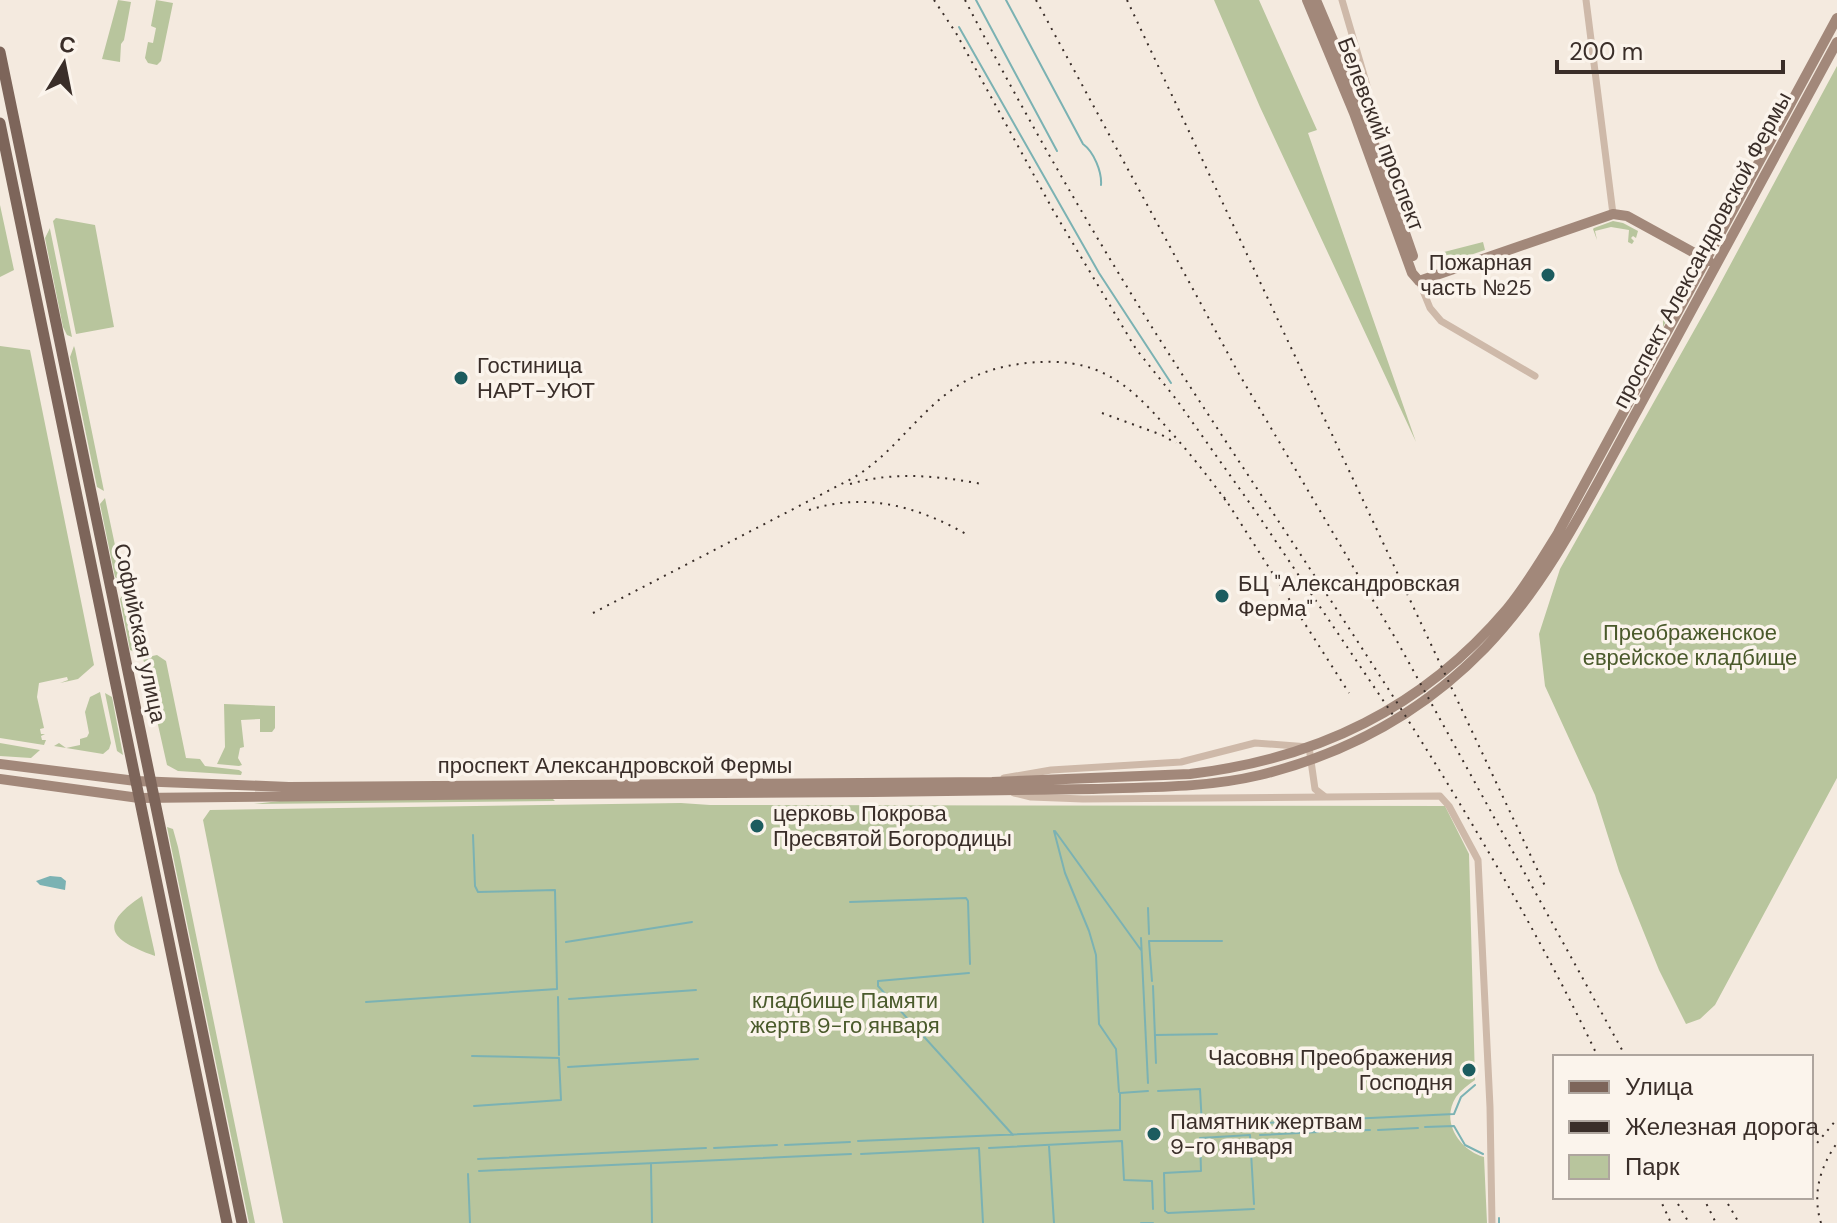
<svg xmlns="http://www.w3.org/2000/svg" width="1837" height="1223" font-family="'DM Sans',sans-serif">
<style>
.green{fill:#b8c59d}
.water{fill:#7bb2b3}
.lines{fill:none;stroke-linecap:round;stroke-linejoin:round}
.stream{stroke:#7bb2b3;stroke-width:2}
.street{stroke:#ceb9a9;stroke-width:7}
.secondary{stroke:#a2887a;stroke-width:10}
.primary{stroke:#7d655a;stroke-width:11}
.rail{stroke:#3a2e29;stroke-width:2;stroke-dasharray:2 6;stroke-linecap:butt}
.poi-dot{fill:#1c5c5f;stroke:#fbf4ec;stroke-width:3}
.labels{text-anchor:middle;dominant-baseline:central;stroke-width:7;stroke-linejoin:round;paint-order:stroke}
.street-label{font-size:22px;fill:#3a2e29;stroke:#fbf4ec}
.poi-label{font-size:22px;fill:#3a2e29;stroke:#fbf4ec;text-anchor:start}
.park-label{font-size:22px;fill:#4a5a2b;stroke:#fbf4ec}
</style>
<rect width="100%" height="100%" fill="#f4eadf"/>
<path class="green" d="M118 0 131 2 124 40 121 44 120 62 102 59Z
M156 0 173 3 161 61 157 65 148 63 145 58 148 42 153 43 156 28 151 26Z
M1214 0H1259L1317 130 1308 133 1416 442 1260 107Z
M1837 66V778L1715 1005 1700 1019 1686 1024 1659 970 1619 871 1595 795 1545 686 1539 634 1560 569 1714 295Z
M0 205 14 270 0 277Z
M56 218 95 225 114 327 76 334 53 221Z
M1613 221 1623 223 1638 231 1636 238 1633 236 1631 238 1634 241 1632 244 1628 242 1629 230 1611 227 1595 231 1597 240 1593 229 1594 228Z
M50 228V229L72 337 67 335 63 327 45 238Z
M1483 242 1485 250 1444 264 1440 253Z
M1690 270 1693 271 1690 277 1663 327V318Z
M0 346 30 350 94 665 78 679 60 683 68 680 67 677 39 683 37 697 44 728 40 729 41 734H45L41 736 42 740H46L44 745 0 738Z
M74 346 75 349 104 491 97 487 70 357Z
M105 498 123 583 115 577 100 504Z
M125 591 137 653 130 650 120 599Z
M157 655 166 661 186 758 200 759 205 766 239 770 242 772 241 775 178 771 167 765 143 658Z
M100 692 111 743 109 749 103 754 54 746 59 743 66 748 80 745V739L87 737 89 733 85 712 90 697Z
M105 693 112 697 123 755 117 751Z
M224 704 275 706V728L272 732H260V719L241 720 244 747 240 748 238 758 242 765 239 766 217 764 225 747Z
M0 743 40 750 31 758 0 756Z
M552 798 555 801 254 804 288 800Z
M681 803 710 805 1445 806 1469 854 1475 1080C1468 1085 1461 1090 1456 1097 1440 1122 1460 1150 1484 1157L1487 1223H283L203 820 210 810Z
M167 827 173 829 178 847 255 1223H249Z
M142 896 155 954V956C112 940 96 927 142 896Z"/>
<path class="water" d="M50 876 61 877 66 881 65 890 40 885 36 881Z"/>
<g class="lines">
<path class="stream" d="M976 0 1057 151
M1006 0 1083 144C1094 152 1102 172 1101 185
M959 27 1099 273 1171 383
M1054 831 1065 873 1089 931 1096 955 1099 1024 1116 1049 1119 1092
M1055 831 1141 950
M850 902 966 898 968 901 970 964
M1148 908 1149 934
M1141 938 1148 1083
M566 942 692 922
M969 973 878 981V986L1013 1135
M1152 981 1149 941H1222
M1153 986 1156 1063
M558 997 559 1055
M569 999 696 990
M366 1002 557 989 555 890 478 892 475 886 473 835
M1155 1035 1217 1034
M472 1056 559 1058 561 1100 474 1106
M568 1067 698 1059
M1158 1091 1200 1089 1202 1126 1454 1114 1461 1097 1475 1085
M1425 1127 1454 1126 1465 1145 1483 1154
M1378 1130 1418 1128
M1326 1131 1370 1130
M1260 1135 1318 1132
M858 1141 1120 1130V1093L1148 1091
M785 1145 850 1142
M1049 1146 1054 1223
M714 1148 777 1145
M989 1148 1122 1141 1124 1180 1152 1181 1153 1209
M861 1154 979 1148 983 1223
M478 1159 706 1148
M651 1164 652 1223
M479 1171 851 1154
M468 1174 470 1223
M1254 1209 1168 1213 1165 1211 1164 1173 1201 1171 1200 1138 1250 1135 1254 1204
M1499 1218V1223
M1141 1223H1153"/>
<path class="street" d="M1342 0 1368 89 1367 100 1362 109
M1586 0 1613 214
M1419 281 1430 308 1441 321 1535 376
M1004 778 1051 770 1181 762 1255 743 1309 747 1315 789 1324 796
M1014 793 1031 797 1083 799 1440 796 1449 806 1478 860 1490 1107 1492 1223"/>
<path class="secondary" d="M1307 0 1354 113 1412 273 1419 281
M1316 0 1362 109 1413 256
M1419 281 1613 214 1627 216 1709 261
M0 764 136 781 289 787 992 782 1190 774C1317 759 1423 708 1507 609 1526 586 1542 559 1558 533L1837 18
M0 779 139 798C384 794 628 794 873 792 946 791 1020 790 1093 789 1149 787 1206 788 1260 775 1346 754 1423 712 1485 648 1550 581 1592 492 1637 411 1704 288 1770 165 1837 42"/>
<path class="primary" d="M0 52 242 1223
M0 123 227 1223"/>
<path class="rail" d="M934 0 956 33 1053 210 1136 349 1176 399 1256 512 1395 718
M965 0C1028 121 1096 240 1169 354 1318 586 1479 808 1598 1057
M1036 0 1239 374 1397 641 1626 1057
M1127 0 1545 886
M1102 413 1162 435 1176 443
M850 484C894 471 939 476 982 484
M1224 497 1349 693
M809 510C865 492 917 506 966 534
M593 613 853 478C892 455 916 415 953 389 975 373 1000 366 1027 363 1095 356 1126 380 1168 429 1190 453 1210 479 1229 505
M1812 1149 1837 1119
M1659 1197 1671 1223
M1674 1197 1689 1223
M1703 1197 1716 1223
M1724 1197 1739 1223
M1821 1223C1812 1194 1820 1167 1837 1143"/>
</g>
<g class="poi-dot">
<circle cx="1548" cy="275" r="8"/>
<circle cx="461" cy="378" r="8"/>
<circle cx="1222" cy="596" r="8"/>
<circle cx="757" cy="826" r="8"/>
<circle cx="1469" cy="1070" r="8"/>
<circle cx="1154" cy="1134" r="8"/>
</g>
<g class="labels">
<g class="street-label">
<text transform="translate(1381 134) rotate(69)">Белевский проспект</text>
<text transform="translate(1702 250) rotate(-62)">проспект Александровской Фермы</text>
<text transform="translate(140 633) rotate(78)">Софийская улица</text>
<text x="615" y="765">проспект Александровской Фермы</text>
</g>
<g class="poi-label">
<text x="1532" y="262" text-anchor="end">Пожарная<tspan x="1532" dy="25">часть №25</tspan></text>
<text x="477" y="365">Гостиница<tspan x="477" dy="25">НАРТ-УЮТ</tspan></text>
<text x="1238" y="583">БЦ "Александровская<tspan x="1238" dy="25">Ферма"</tspan></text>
<text x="773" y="813">церковь Покрова<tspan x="773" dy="25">Пресвятой Богородицы</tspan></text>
<text x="1453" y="1057" text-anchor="end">Часовня Преображения<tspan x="1453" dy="25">Господня</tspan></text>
<text x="1170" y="1121">Памятник жертвам<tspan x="1170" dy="25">9-го января</tspan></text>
</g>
<g class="park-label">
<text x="1690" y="632">Преображенское<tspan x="1690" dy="25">еврейское кладбище</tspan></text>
<text x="845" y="1000">кладбище Памяти<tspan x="845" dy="25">жертв 9-го января</tspan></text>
</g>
</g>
<rect x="1553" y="1055" width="260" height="144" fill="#fbf4ec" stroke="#aea59e" stroke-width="2"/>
<rect x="1569" y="1081" width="40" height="12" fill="#7d655a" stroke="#aea59e" stroke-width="2"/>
<text x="1625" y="1095" font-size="24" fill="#3a2e29">Улица</text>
<rect x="1569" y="1121" width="40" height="12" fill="#3a2e29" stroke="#aea59e" stroke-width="2"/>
<text x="1625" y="1135" font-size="24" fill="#3a2e29">Железная дорога</text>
<rect x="1569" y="1155" width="40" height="24" fill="#b8c59d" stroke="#aea59e" stroke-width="2"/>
<text x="1625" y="1175" font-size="24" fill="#3a2e29">Парк</text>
<g transform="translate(64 64) rotate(10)" stroke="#fbf4ec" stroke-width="6" paint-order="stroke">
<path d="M0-6L14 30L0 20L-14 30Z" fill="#3a2e29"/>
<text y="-12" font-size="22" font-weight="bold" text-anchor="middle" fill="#3a2e29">С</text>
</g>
<path d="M1557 60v12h226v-12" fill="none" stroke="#3a2e29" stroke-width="4"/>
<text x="1569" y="60" font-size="24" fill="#3a2e29" stroke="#fbf4ec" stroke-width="6" paint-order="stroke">200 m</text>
</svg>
